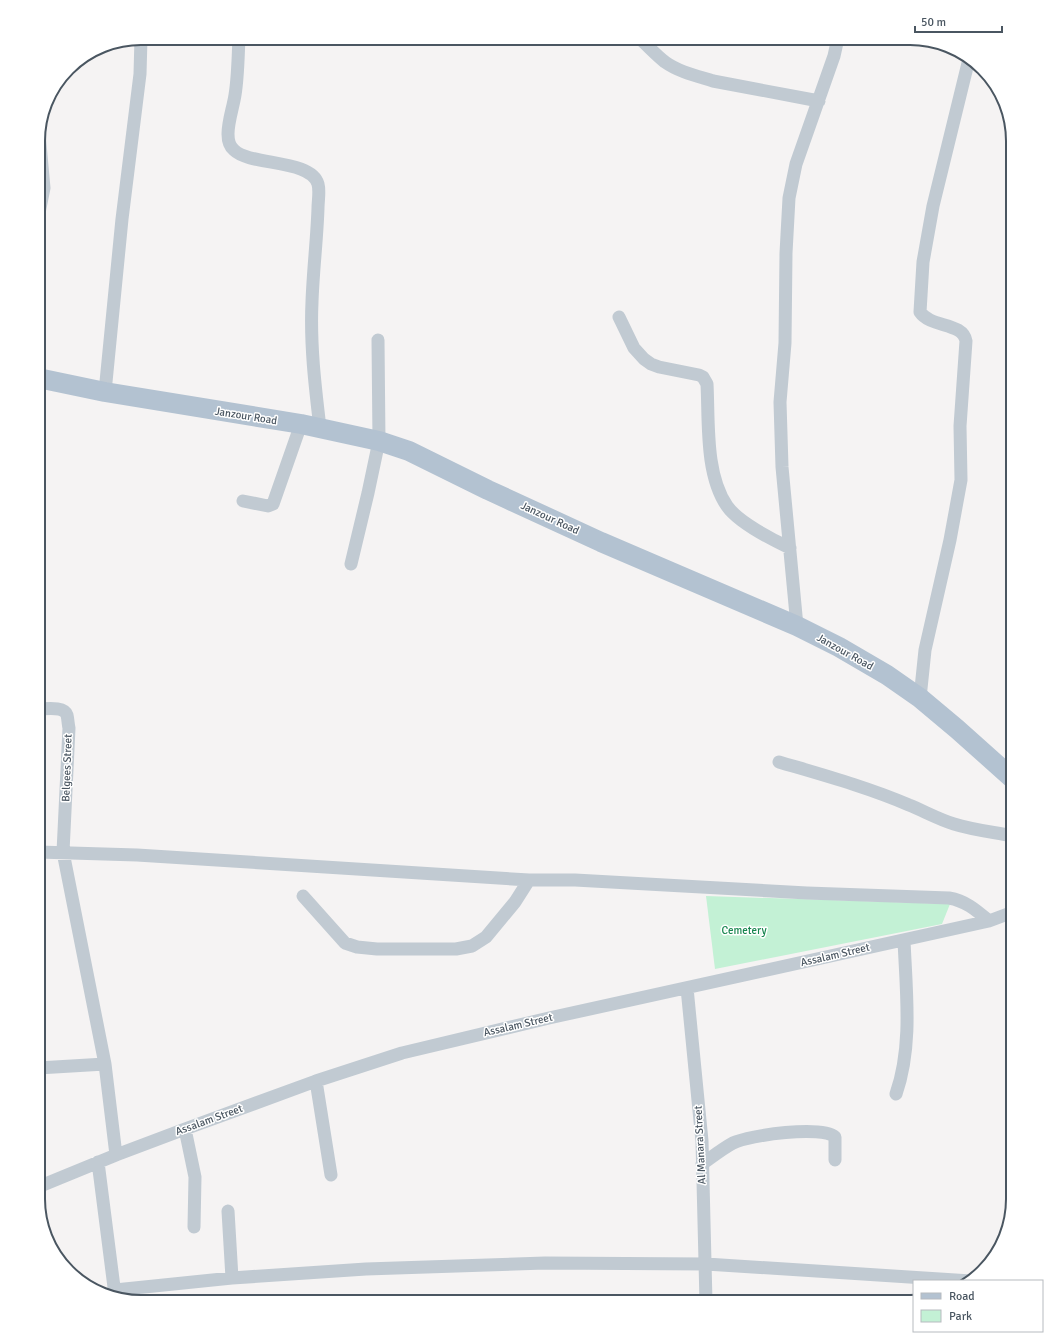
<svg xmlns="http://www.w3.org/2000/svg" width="1051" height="1340" font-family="Signika,sans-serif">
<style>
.green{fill:#c3f1d5}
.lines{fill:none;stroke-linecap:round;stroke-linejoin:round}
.street{stroke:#c1cad2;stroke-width:13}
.primary{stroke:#b3c2d1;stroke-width:20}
.labels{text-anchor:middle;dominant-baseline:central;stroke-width:3;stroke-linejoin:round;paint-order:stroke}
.street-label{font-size:11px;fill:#4a5661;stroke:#fff}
.park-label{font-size:11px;fill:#17864f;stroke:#fff}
.rim{fill:none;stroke:#4a5661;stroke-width:2}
</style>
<rect width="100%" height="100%" fill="#f5f3f3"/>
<path class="green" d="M706 896 950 904 942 924 715 969Z"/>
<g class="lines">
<path class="street" d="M239 38C238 57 238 77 235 95 233 108 228 121 228 134 228 140 229 146 234 150 250 166 311 159 318 184 320 191 318 201 318 208 317 239 313 271 312 302 310 344 315 386 320 428
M639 38C648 46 656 55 665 62 679 72 697 76 713 81L819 101
M38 218 44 188 39 133
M619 317 634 348 644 359 651 364 659 367 699 375 703 377 707 384C709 422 705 474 727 506 738 522 773 540 790 548
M105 392 122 219 140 74 141 38
M243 501 268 506 273 504 301 424
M351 564 368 493 379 441 378 340
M797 626 782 467 780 402 785 343 786 253 789 198 796 164 834 56 838 38
M920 698 925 650 950 540 961 480 960 426 966 341C963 322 931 328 920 312L923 262 933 206 969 59
M38 709C46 709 64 706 67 715 68 719 68 724 69 728L63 852 105 1064 116 1155
M779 762C823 775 867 787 909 805 924 811 938 819 954 824 973 830 993 832 1013 836
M38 852 137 855 529 880H575L807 893 949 898C966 901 976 910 989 921
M303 896 345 943 357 947 377 949H456L472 946 486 937 515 902 529 880
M687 988 702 1141 706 1302
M38 1068 105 1064
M316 1081 331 1175
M896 1094C913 1045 906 991 904 940
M185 1129 195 1177 194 1227
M98 1162 115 1295
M702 1164C712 1157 722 1149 733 1143 750 1135 822 1125 835 1137V1160
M38 1187 116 1155 185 1129 316 1081 402 1053 549 1018 989 921 1013 912
M228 1211 232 1278
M115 1290 232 1278 366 1269 545 1263 706 1264 971 1281"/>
<path class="primary" d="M38 378 105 392 301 424 379 441 409 451 488 490 601 542 797 626 839 647 887 675 920 698 957 729 1013 779"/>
</g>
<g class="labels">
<g class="street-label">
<text transform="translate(246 416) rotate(9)">Janzour Road</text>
<text transform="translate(550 518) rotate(25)">Janzour Road</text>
<text transform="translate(845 652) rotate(29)">Janzour Road</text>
<text transform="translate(67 768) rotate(-88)">Belgees Street</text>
<text transform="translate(835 955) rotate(-13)">Assalam Street</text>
<text transform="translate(518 1025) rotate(-13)">Assalam Street</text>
<text transform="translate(209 1120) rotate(-20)">Assalam Street</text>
<text transform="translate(700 1145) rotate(-93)">Al Manara Street</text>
</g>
<g class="park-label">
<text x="744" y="930">Cemetery</text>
</g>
</g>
<path d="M0 0H1051V1340H0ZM141 45H910A96 96 0 0 1 1006 141V1199A96 96 0 0 1 910 1295H141A96 96 0 0 1 45 1199V141A96 96 0 0 1 141 45Z" fill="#fff" fill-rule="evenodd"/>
<path class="rim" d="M141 45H910A96 96 0 0 1 1006 141V1199A96 96 0 0 1 910 1295H141A96 96 0 0 1 45 1199V141A96 96 0 0 1 141 45Z"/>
<rect x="913" y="1280" width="130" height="52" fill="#ffffff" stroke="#b7bbc0"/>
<rect x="921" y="1293" width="20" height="6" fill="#b3c2d1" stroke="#b7bbc0"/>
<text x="949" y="1300" font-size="12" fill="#4a5661">Road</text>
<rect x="921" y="1310" width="20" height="12" fill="#c3f1d5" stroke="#b7bbc0"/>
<text x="949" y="1320" font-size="12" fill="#4a5661">Park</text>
<path d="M915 26v6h87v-6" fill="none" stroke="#4a5661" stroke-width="2"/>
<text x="921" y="26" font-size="12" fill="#4a5661" stroke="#ffffff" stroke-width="3" paint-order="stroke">50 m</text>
</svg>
